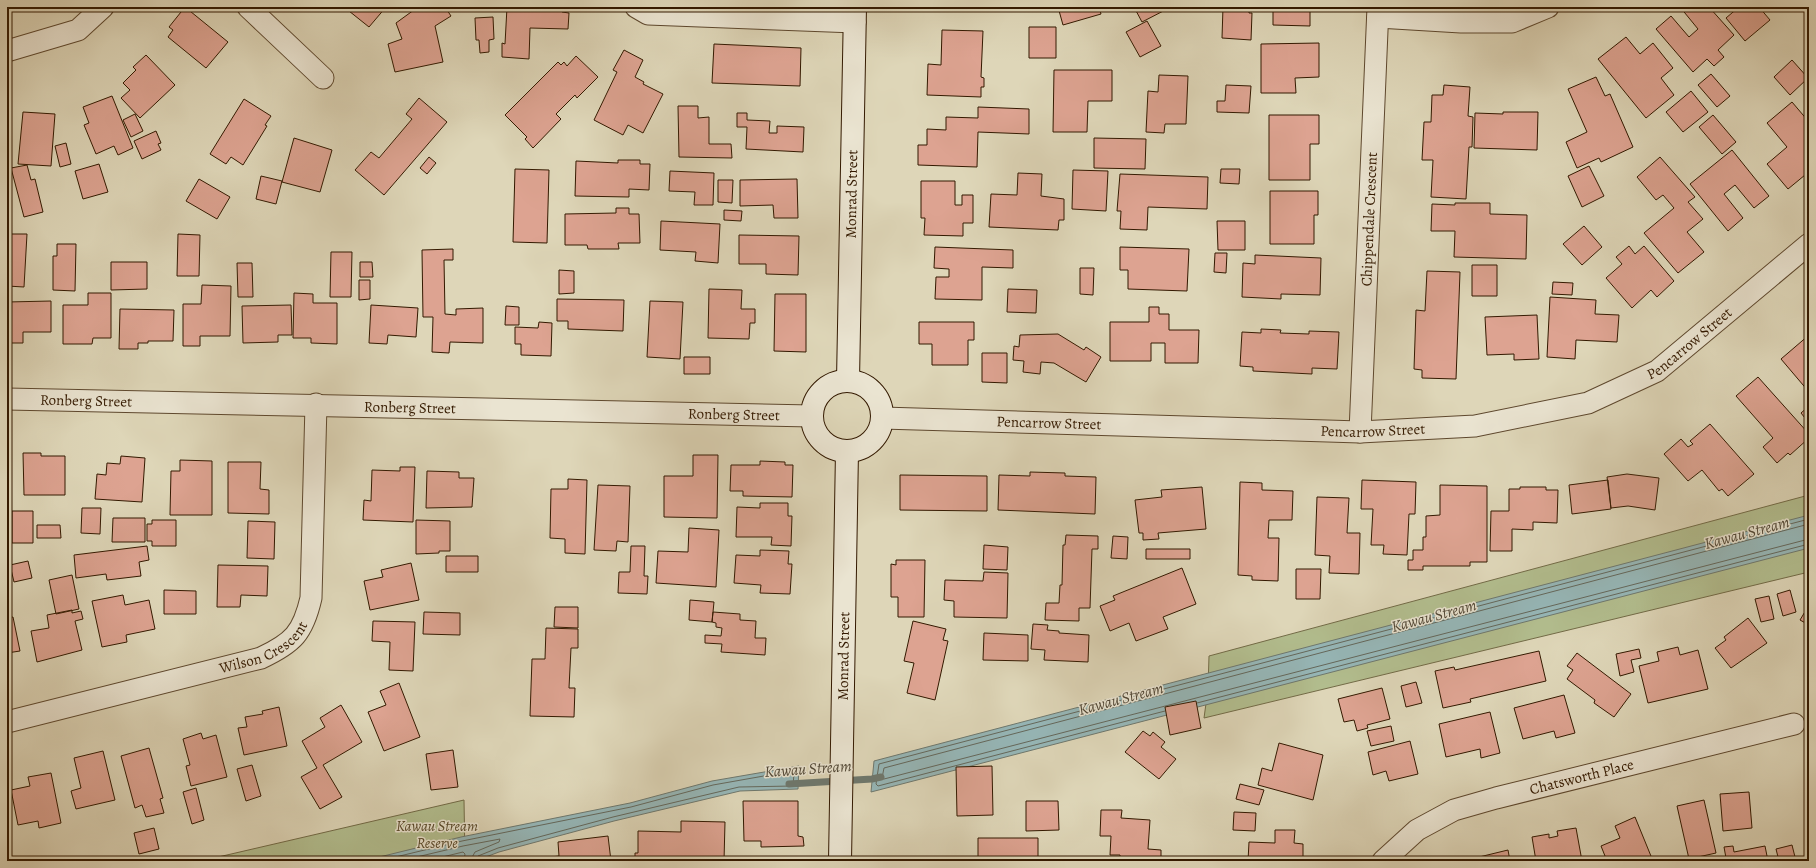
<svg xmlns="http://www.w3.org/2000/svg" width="1816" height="868" font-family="Alegreya,serif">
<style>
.green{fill:#b2bd8e;stroke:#726b47}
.water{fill:#96b7b8;stroke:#6e786e}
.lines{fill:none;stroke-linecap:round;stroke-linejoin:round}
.shore{stroke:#64685c;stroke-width:1}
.stream{stroke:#6e786e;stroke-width:7}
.building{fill:#dda391;stroke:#331900}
.street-casing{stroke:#5e482e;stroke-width:23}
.secondary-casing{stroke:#331900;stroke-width:24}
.street{stroke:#eae4d1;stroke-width:21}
.secondary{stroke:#eae4d1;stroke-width:22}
.labels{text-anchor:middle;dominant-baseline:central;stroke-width:3;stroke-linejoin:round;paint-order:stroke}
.street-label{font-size:15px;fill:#331900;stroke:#eae4d1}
.park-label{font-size:15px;font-style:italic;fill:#594a2b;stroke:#eae4d1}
.water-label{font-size:16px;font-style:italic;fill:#514837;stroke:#eae4d1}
</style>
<rect width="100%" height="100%" fill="#ded6b8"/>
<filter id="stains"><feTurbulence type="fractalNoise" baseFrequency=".005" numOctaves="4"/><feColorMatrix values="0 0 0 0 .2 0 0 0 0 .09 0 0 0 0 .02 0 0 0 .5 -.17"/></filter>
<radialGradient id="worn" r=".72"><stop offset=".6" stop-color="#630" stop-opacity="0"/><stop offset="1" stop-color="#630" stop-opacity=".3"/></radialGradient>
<path class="green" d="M1809 495V572L1204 718 1208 689 1209 656Z
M464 800 465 861H201Z"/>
<path class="water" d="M1809 515V548L871 792 874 761Z
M799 766 798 789 740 791 614 821 499 852 475 861H363L461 837 630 803 712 781Z"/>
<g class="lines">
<path class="shore" d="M1809 524 884 768 882 778 884 779 1809 539
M1197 703 1809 544
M1165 711 878 786 876 784 879 764 1809 519
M379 861 462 841 631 807 713 785 792 771 794 773 793 786 739 787 613 817 498 848 478 856 475 861
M400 861 463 846 500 839 499 842 475 852 470 861
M426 861 463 852 465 854 464 861"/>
<path class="stream" d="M789 784 872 779 881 777"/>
</g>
<path class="building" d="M185 7 228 42 206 68 168 37 173 30 169 27Z
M344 7H386L369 27Z
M418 7H445L451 16 435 26 443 62 395 72 388 44 402 39 396 23Z
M507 7H563L562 12 569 13 568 29 530 28 529 59 502 57V43L505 44Z
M1058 7H1099L1101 14 1063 25Z
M1134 7H1171L1142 22Z
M1223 7H1249V13H1252L1251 40 1222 38Z
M1273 7H1310V26L1273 25Z
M1680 7H1709L1734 35 1718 50 1724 57 1714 66 1707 59 1693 72 1656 29 1671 16 1689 37 1698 29Z
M1739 7H1759L1770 20 1745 41 1726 18Z
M493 17 494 39 489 40V52L480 53 479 40H476L475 18Z
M1147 21 1161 46 1140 57 1126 32Z
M1029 27H1056V58H1029Z
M942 30 983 31 981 77 984 78V87H981V97L927 95 928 64 941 65Z
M1626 37 1640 54 1653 43 1673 68 1661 78 1674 95 1646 118 1598 59Z
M1319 43V77L1295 78 1296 93H1261V44Z
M714 44 801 48 800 86 712 83Z
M624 50 643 60 635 77 644 82 643 84 663 94 643 133 628 125 623 135 594 120 617 72 613 70Z
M146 55 175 85 140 118 121 98 130 90 123 83 136 70 133 67Z
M576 56 598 77 577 98 575 95 556 114 561 119 533 148 525 139 527 137 505 115 558 62 561 65 564 62 567 66Z
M1792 60 1808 78 1790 95 1774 77Z
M1054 70H1112V101H1088L1087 132H1053Z
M1711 74 1730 96 1717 107 1698 85Z
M1159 75 1188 76 1186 124H1165L1164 133 1146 132 1148 91 1158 92Z
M1596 77 1605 96 1610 94 1633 147 1601 162 1599 158 1577 168 1566 142 1587 132 1568 89Z
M1226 85 1251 86 1249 113 1217 112V101H1225Z
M1444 85 1470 87 1468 116 1473 117 1472 147H1469L1466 199 1431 197 1433 160H1422L1424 122H1431L1432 95H1443Z
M1691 91 1708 112 1683 132 1666 112Z
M112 96 133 148 118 155 114 146 96 154 84 125 89 123 83 107Z
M419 98 447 122 384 195 355 170 371 152 379 158 412 119 406 114Z
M244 99 271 116 265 125 267 126 243 165 231 157 226 164 210 154Z
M1792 102 1809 122V180L1805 175 1788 189 1767 164 1787 147 1767 123Z
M678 106H698V118L709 117V144H731L732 158 679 157Z
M978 107 1029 109V134L978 132 977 167 918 165V145H927V129L946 130V117L978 118Z
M23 112 55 114 51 166 18 164Z
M1503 112H1538L1537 150 1474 148 1475 113 1503 114Z
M737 113H747V120L770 121 769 133H777V126L804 127 803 152 746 149 747 127H737Z
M135 114 143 131 131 137 123 120Z
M1269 115H1319V144H1310V180H1269Z
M1713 115 1736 142 1722 154 1699 127Z
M156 131 161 143 158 144 161 150 142 159 134 141Z
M294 138 332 150 320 192 282 182Z
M1094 138 1146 139 1145 169 1094 168Z
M66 143 71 164 60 167 55 146Z
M1732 150 1769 196 1754 208 1735 185 1724 194 1743 218 1728 231 1690 184Z
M429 157 436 163 427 174 420 168Z
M1660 157 1695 197 1688 202 1703 219 1687 232 1704 252 1678 273 1644 233 1674 208 1663 195 1656 200 1637 177Z
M618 160H640V164H650L649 190 629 189V197L575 196 576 161 618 163Z
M99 164 108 192 83 199 75 171Z
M27 165 31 180 35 179 43 212 24 217 11 168Z
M1589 166 1604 196 1582 207 1568 176Z
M515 169 549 170 547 243 513 242Z
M1221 169H1240L1239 184 1220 183Z
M1073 170 1108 171 1106 211 1072 209Z
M670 171 714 173 713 205H694L695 192 669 191Z
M1018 173 1042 174 1041 196 1064 199V220H1059L1058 230 989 227 991 194 1017 195Z
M1120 174 1208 177 1207 209 1148 207 1147 230 1120 229 1121 211H1117Z
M261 176 282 181 276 204 256 199Z
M199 179 230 197 217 219 186 201Z
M797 179 798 218H774L773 205 740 206V180Z
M718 180H733L732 203 718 202Z
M921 181H955V205H962V195H973V223H963V236L924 235 925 218H921Z
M1270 191H1318V215H1314V244H1270Z
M1455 203H1490V214L1527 215 1526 259 1454 257 1455 231H1431L1432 204 1455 205Z
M616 208H629V214H639L640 243H618L619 249H588L587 245H565V214L616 213Z
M724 210 742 211 741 221 724 220Z
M661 221 720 224 718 263 695 261 696 252 660 250Z
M1217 221H1245V250H1218Z
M1584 226 1602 247 1582 265 1563 244Z
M7 234H27L24 287 7 286Z
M178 234 200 235 199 276H177Z
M739 235 799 236 798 275 766 274V264H739Z
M57 244H76L75 291 53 290V256H57Z
M1629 246 1635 254 1644 246 1674 281 1657 297 1651 290 1632 308 1606 278 1622 264 1616 257Z
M935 247 1013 250V268L982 267V300L935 299 936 277H949V269L934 268Z
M1120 247 1189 249 1187 291 1128 289V270H1120Z
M453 249V260H444L445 314 456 315V309L483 308V343L450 342 449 353 432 352 433 317H423L422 250Z
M331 252H352L351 297H330Z
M1215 253H1227L1226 273 1214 272Z
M1255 255 1321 258 1320 295 1281 294V299L1242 297 1243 263 1255 264Z
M111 262H147V289L111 290Z
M360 262H372L373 277H360Z
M237 263H252L253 297H238Z
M1472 265H1497V296H1472Z
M1080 268H1094L1093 295 1080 294Z
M559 270 574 271V293L559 294Z
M1427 271 1460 272 1456 379 1422 378V370L1414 369 1416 310 1425 311Z
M359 280H370V299L359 300Z
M1553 282 1573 283 1572 295 1552 294Z
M202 285 231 286 230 336H200V346H183V304H201Z
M709 289 742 290 741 309H755V323H750L749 339 708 338Z
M1008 289 1037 290 1036 313 1007 312Z
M88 293H111V338H93L92 344H63V305H88Z
M294 293 313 294V303H337V344L311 343V338H293Z
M775 294H806V352L774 351Z
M1550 297 1596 300 1595 314 1619 315 1617 342 1576 340 1575 359 1547 357Z
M557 299 624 300 623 331 568 329V321H557Z
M51 301V332H23V343H7V302Z
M650 301 683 302 680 359 647 357Z
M291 305 292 335H278V342L243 343 242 306Z
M371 305 418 308 416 337 388 335 387 344 369 343Z
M506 306 519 307V325H505Z
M1149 307H1159V314H1169V330H1199L1198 363H1165V343H1151V361H1110V322H1149Z
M120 309 174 310 173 341H148V343H138V349H119Z
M1537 315 1539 359 1514 360V354L1487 355 1485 317Z
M539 322 552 323 551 356 521 355V344H515V327L538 328Z
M919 322H974V340H968V365H932V344H919Z
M1261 329 1281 330 1280 333 1309 334V331L1339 332 1337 369 1312 368V374L1253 371V367L1240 366 1242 332 1261 333Z
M1058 334 1084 350 1086 347 1101 357 1086 382 1054 363 1041 362 1040 374 1023 372 1024 361 1013 360 1014 346 1019 347 1020 335Z
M1809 335V392L1781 359Z
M982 353H1007V383L982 382Z
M684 357H710V374H684Z
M1758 377 1809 434V438L1790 455 1788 453 1777 463 1763 447 1773 438 1736 396Z
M1809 406V423L1801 413Z
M1710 424 1754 474 1728 496 1722 489 1719 491 1702 470 1688 481 1664 454 1681 439 1688 447 1693 444 1690 441Z
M23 453H41V456H65V495H24Z
M693 455H718L717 518 664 517V476H693Z
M121 456 145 458 142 502 95 499 97 474 106 475 107 463 120 464Z
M180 460 212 461V515H170L171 471H180Z
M760 461 785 462V465H793L792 497 743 496V491H730L731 465H760Z
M228 462H261L260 489 269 490V514L228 513Z
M400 467H415L413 522 363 520 364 500 371 501 372 470 400 471Z
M427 471 459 472V478H474L472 507 426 508Z
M1030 472 1065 473V476L1096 477 1095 514 998 510 999 475 1030 476Z
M1627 474 1659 478 1655 510 1628 506 1611 508 1607 477Z
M900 475 987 476V511L900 510Z
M568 479 587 480 585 554 565 553V539L550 538 551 489H568Z
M1362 480 1416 482 1415 514H1409L1407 555 1383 554 1384 545H1371L1373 509H1361Z
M1608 480 1611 509 1572 514 1569 485Z
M1240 482 1262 483V490L1293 491 1292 520H1269L1268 538H1279L1278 581 1252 580V576L1238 575Z
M598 485 630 486 628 542 617 541 616 551 594 550Z
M1440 485 1487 486V562H1470V566H1423V570H1408V560H1413V550H1423V537H1426V516L1440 515Z
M1202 487 1206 529 1158 533 1159 539 1143 540V533H1139L1135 500 1162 497 1161 490Z
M1520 487H1546V490H1558L1557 523 1533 522V530L1512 529V551H1490L1491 511H1509V489H1520Z
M1317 497 1349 498 1347 533H1360L1359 574 1329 573 1330 556 1315 555Z
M760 503H788V516H792L791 546 771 545 772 537H736L737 507 760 508Z
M82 508H101L100 534 81 533Z
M12 511H33V543H12Z
M113 518H145V542H112Z
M152 520H176V546H152V541H147V524H152Z
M416 520 450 521V551H439V553L416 554Z
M248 521 275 522 274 559 247 558Z
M37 525H60L61 538H37Z
M689 528 719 530 716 587 656 583 658 551 688 552Z
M1066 535 1098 536V549H1092L1090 608H1079V621L1045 620 1046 603H1059L1060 585H1062L1063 545H1065Z
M1113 536 1128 537 1127 559 1111 558Z
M984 545 1008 547 1007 570 983 569Z
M147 546 149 560 139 562 141 576 107 580 106 574 76 578 74 555Z
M631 546H645L644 576H648L647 594 618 593 619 572H630Z
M1146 549H1190V559H1146Z
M760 550 789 551 788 564H792L790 594 760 593 761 585 734 583 736 555 760 556Z
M446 556H478V572H446Z
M7 560 11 583 7 584Z
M896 560H925L924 617H898V597H891V564L896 565Z
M28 561 32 578 14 582 10 565Z
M411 563 419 600 370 610 364 581 383 577 381 570Z
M218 565 268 566 267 596 241 595 240 607H217Z
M1182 568 1196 604 1163 617 1168 629 1136 641 1129 623 1110 631 1100 606 1115 600 1113 596Z
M1296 569H1321L1320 599H1296Z
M984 572 1008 573 1007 618 954 617V601L944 600 945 580 983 581Z
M72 575 79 609 56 614 49 580Z
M164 590 196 591V614H164Z
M1790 590 1796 612 1783 616 1777 594Z
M123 595 125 605 149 600 155 629 126 635 127 642 102 647 92 601Z
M1769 596 1774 619 1761 622 1755 599Z
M690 600 714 602 712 622 689 620Z
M1809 605V625L1800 620Z
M555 607H578V628L554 627Z
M72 610V613L81 611 83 619 75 621 82 650 37 662 31 631 49 628 47 615Z
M424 612 460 613V635L423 634Z
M713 612 740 614V620L756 621 755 638H766L765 655 721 652 722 644 705 643V635L721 636 722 628 716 627V623L712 622Z
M13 617 20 651 7 653V618Z
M1748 618 1767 643 1731 668 1715 648 1726 640 1724 637Z
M373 621 415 622 413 671 389 670 390 642 372 641Z
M913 621 946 629 943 640 948 641 935 700 907 693 914 663 904 661Z
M1033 624 1048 625 1047 630 1059 631V633L1089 635 1088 662 1044 660 1045 650 1031 649Z
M546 628 578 629V648H571L569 688H575L574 717 530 716 532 659H545Z
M984 633 1028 635V661L983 660Z
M1678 647 1680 655 1698 650 1708 689 1648 703 1639 666 1659 661 1657 652Z
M1639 649 1641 658 1631 660 1634 672 1620 676 1616 654Z
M1539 651 1546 681 1470 699 1471 702 1443 708 1435 671 1454 667 1455 670Z
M1577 653 1631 694 1614 717 1594 703 1595 700 1567 679 1573 670 1567 666Z
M1416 682 1422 703 1406 707 1401 686Z
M399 683 420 737 384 751 368 712 386 705 380 691Z
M1382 688 1390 719 1367 725 1368 728 1357 731 1354 720 1344 722 1338 699Z
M1564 695 1575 733 1556 738 1554 731 1523 739 1514 708Z
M1196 701 1201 728 1170 735 1165 707Z
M341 705 362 742 323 765 342 797 320 809 301 777 317 768 302 741 325 727 320 718Z
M279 707 287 746 244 755 238 728 247 727 245 717 263 714 262 711Z
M1490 712 1500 753 1481 758 1480 749 1446 757 1439 724Z
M1391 726 1394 741 1371 746 1367 731Z
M1143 731 1150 736 1153 732 1165 742 1161 747 1176 759 1159 779 1125 752Z
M201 733 203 739 216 735 227 777 191 786 186 766 190 765 183 739Z
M1410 741 1418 774 1389 781 1386 771 1373 775 1368 752Z
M1279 743 1323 755 1313 800 1258 785 1262 768 1272 771Z
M149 748 163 798 160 799 164 813 146 817 142 805 135 808 121 756Z
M453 750 458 787 431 790 426 754Z
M103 751 115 800 76 809 71 791 81 788 74 758Z
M252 765 261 796 246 801 237 769Z
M992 766 993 815 957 816 956 767Z
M51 773 61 823 39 828 38 821 18 825 11 790 30 786 28 777Z
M1240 784 1264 790 1259 805 1236 799Z
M196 788 204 820 192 824 183 792Z
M1749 792 1752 828 1723 831 1720 794Z
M1704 800 1716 853 1689 859 1677 806Z
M743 801H798V836L803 837 804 846 761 847V841H744Z
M1026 801H1058L1059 830 1026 831Z
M1101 810H1122L1121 818 1150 820 1148 849 1161 850V861H1120V855H1110L1111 836H1100Z
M1234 812 1256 813 1255 831 1233 830Z
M1635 817 1653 861H1607L1601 846 1620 838 1615 826Z
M681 821 725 822 724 861H635V853H638V831L681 832Z
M154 828 159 849 139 854 134 833Z
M1576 828 1582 861H1536L1532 837 1549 834V838L1558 836 1557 831Z
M1809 829V842L1805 841Z
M1275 830H1295L1294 843 1303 844V861H1248L1249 842 1275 843Z
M608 836 611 861H519L559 856 558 842Z
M978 838H1038V861H978Z
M1792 845 1796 861H1779L1776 849Z
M1733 846 1734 852 1765 846 1768 861H1734L1733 857 1726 858 1724 847Z
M1508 850 1510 861H1476L1475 858Z
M743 858H798V861H743Z"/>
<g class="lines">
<g class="street-casing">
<g id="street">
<path d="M248 7 323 78"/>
<path d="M636 7 648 14 855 22"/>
<path d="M1378 17 1461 22H1512L1548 7"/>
<path d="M7 51 78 30 103 7"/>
<path id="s1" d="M7 399 812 416"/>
<path id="s2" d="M882 418 1360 432 1475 426 1588 403 1657 371 1809 244"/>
<path id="s3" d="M1360 432 1378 7"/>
<path id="s4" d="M7 722 261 658C293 643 303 633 311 598L316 404"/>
<path id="s5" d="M1383 861 1417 830 1454 810 1496 798 1794 724"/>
</g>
</g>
<g class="secondary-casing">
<g id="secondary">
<path id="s6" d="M848 380 855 7"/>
<circle cx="847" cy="416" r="35"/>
<path id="s7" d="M840 861 847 451"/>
</g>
</g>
<use href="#street" class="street"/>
<use href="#secondary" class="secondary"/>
</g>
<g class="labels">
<g class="street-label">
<text stroke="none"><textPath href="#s6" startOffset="186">Monrad Street</textPath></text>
<text stroke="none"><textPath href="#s3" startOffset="213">Chippendale Crescent</textPath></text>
<text stroke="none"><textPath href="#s2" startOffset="827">Pencarrow Street</textPath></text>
<text stroke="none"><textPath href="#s1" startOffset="79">Ronberg Street</textPath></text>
<text stroke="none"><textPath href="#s1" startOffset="403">Ronberg Street</textPath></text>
<text stroke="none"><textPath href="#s1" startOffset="727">Ronberg Street</textPath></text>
<text stroke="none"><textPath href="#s2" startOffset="167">Pencarrow Street</textPath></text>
<text stroke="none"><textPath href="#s2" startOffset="491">Pencarrow Street</textPath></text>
<text stroke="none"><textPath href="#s4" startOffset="269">Wilson Crescent</textPath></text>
<text stroke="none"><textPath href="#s7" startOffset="205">Monrad Street</textPath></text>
<text stroke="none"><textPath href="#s5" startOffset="220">Chatsworth Place</textPath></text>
</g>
<g class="park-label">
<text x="437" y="826">Kawau Stream<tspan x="437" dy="17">Reserve</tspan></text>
</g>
<g class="water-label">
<text transform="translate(1747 533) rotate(-15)">Kawau Stream</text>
<text transform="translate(1434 616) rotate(-15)">Kawau Stream</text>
<text transform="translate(1121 699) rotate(-15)">Kawau Stream</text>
<text transform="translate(808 769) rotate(-4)">Kawau Stream</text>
</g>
</g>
<rect width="1816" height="868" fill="none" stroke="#ded6b8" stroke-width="24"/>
<rect x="8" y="8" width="1800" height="852" fill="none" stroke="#331900" stroke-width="2"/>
<rect x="12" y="12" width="1792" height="844" fill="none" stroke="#331900"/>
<rect width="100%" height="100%" filter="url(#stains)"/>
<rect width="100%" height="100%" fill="url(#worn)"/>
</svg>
